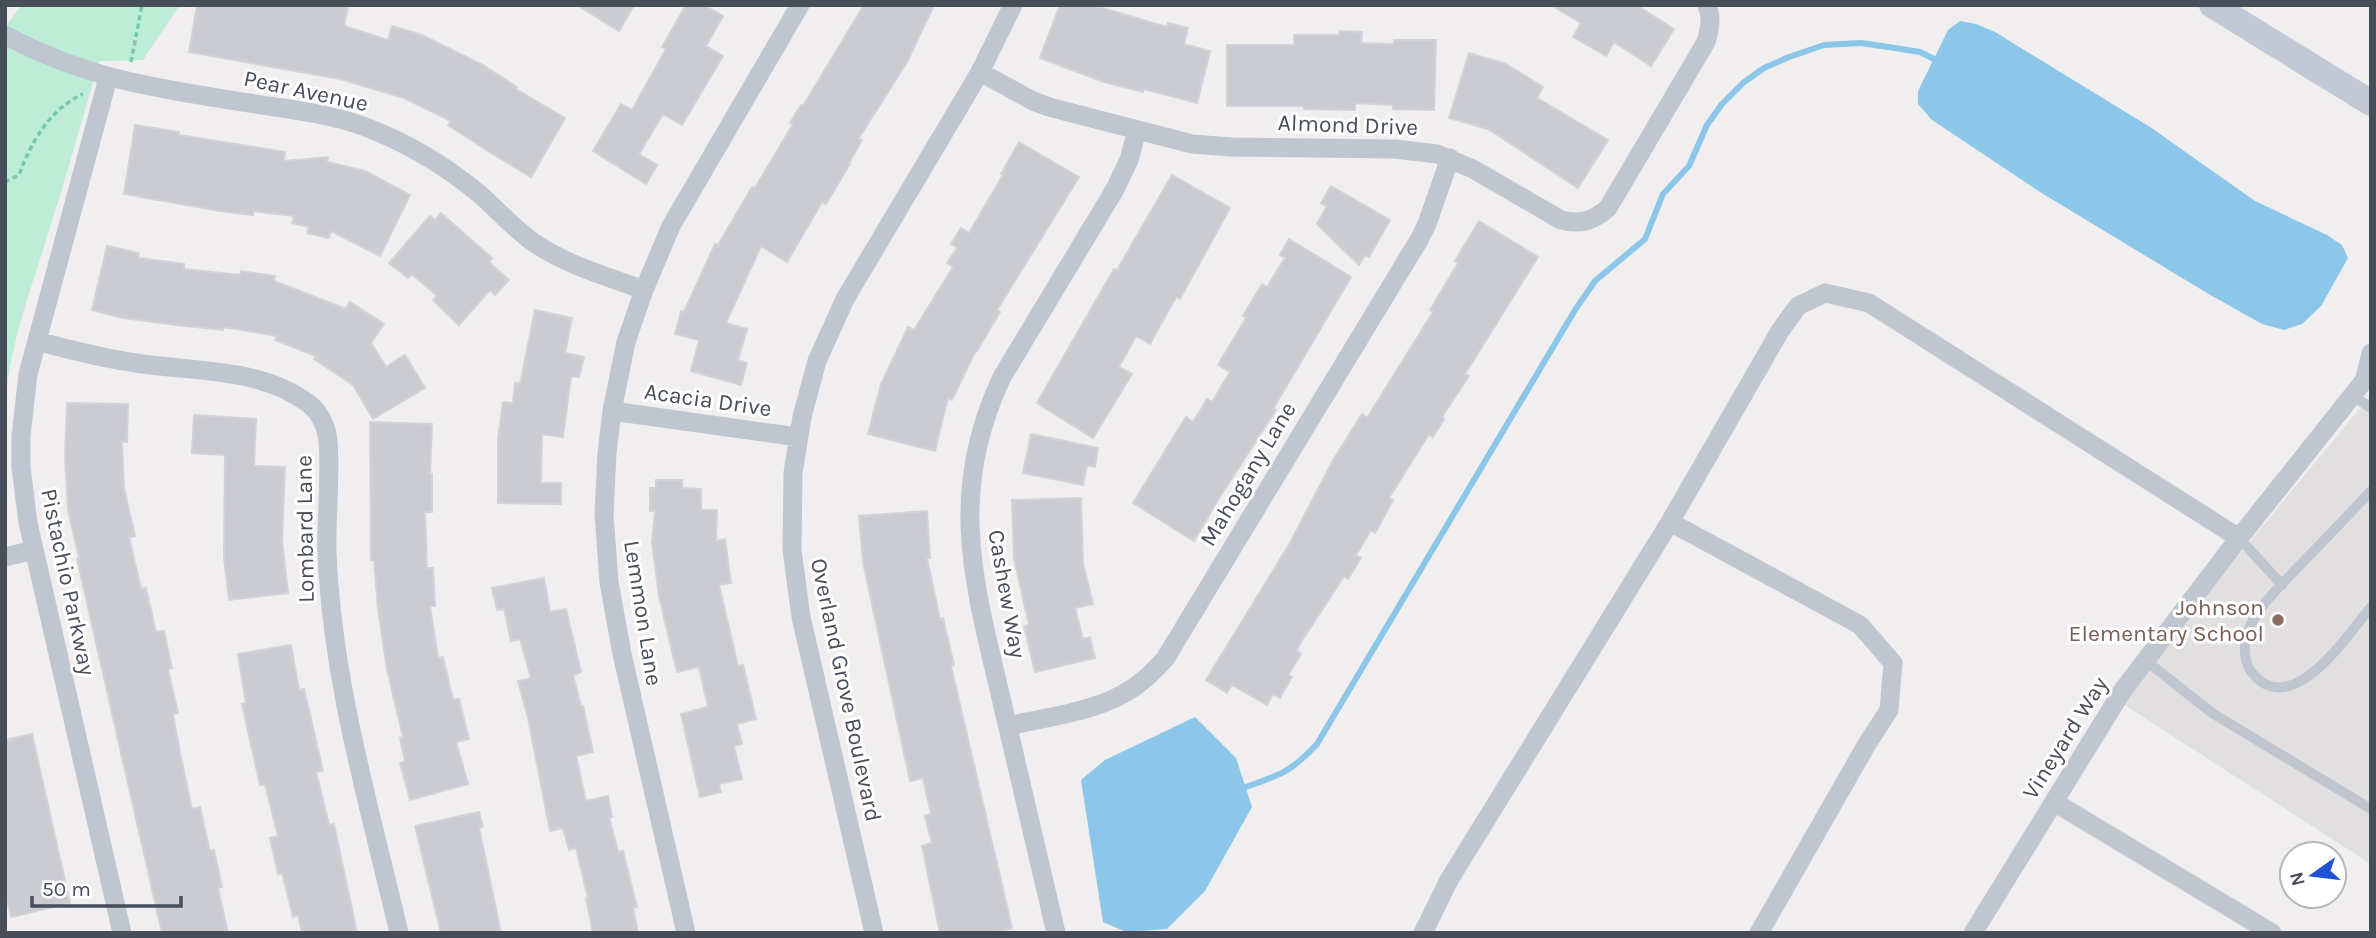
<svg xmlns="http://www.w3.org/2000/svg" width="2376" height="938" font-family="Karla,sans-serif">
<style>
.education{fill:#e1dfdf}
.green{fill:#bdedd7}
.water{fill:#8cc6e8}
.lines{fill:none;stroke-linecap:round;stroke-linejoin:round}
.stream{stroke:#8cc6e8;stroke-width:6}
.building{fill:#cbccd2;stroke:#d2d3d9;stroke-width:2}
.path{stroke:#77c9ae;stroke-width:3.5;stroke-dasharray:5 3.5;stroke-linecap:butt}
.lane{stroke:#bfc6cf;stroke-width:10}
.street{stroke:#bfc6cf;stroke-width:19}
.secondary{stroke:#c1c8d6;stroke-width:26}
.education-dot{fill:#8d6e63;stroke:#fff;stroke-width:2.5}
.labels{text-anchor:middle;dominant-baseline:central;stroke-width:6;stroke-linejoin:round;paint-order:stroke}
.street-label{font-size:23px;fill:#474e5a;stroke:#fff}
.education-label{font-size:23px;fill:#785e54;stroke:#fff;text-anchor:end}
</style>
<rect width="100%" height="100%" fill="#f0eeee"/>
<path class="education" d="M2371 395V864L2123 704 2199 603Z"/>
<path class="green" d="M21 5H180L143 60 99 61C82 120 66 178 47 237 30 292 8 350 5 409V28Z"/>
<path class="water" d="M1960 21 1976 24 1995 32 2150 127 2255 201 2327 235 2342 245 2348 258 2321 306 2302 324 2284 330 2262 324 2207 293 2040 192 1932 120 1918 104V91L1948 30Z
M1195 717 1236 758 1252 807 1205 891 1167 929 1126 932 1103 922 1081 780 1105 760Z"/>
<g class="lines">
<path class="stream" d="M1246 787C1281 775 1292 771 1317 744L1575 310 1595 281 1645 239 1663 194 1689 166 1707 125 1722 104 1743 83 1764 68 1789 57 1824 45 1861 43 1895 48 1920 52 1934 59"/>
</g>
<path class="building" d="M197 5H335L348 7 344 26 388 40 392 26 422 35 483 65 517 87 516 89 565 118 531 177 491 153 448 125 451 121 404 98 340 79 189 52Z
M577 5H634L619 31Z
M686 5H704L723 16 706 46 723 56 682 125 663 114 639 154 657 165 646 184 593 151 621 104 632 110 666 49 662 47Z
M864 5H934L907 62 859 138 862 140 849 163 850 164 826 204 822 202 787 262 761 246 726 323 747 329 738 360 747 363 741 385 691 371 699 340 675 334 681 311 684 312 715 244 718 245 752 187 755 188 793 124 790 123 801 105 803 106Z
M1060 5H1092L1167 27 1168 23 1188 28 1184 44 1210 51 1197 103 1144 89 1143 92 1104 82 1040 58Z
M1551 5H1636L1674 29 1651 66 1614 42 1606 56 1573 37 1581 23Z
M1339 31 1362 32 1361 43 1394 44V40H1436L1434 110 1393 109V105L1355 103V110L1304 109V106H1227V45H1294V35H1339Z
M1469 53 1506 64 1543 87 1537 98 1608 140 1578 188 1488 129 1449 118Z
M135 125 179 132V135L285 152 284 161 328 157 327 162 365 171 410 195 380 256 331 231 329 238 307 233 309 227 292 223 294 216 253 211V215L220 211 124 194Z
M1019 142 1079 177 997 310 1000 312 977 351 976 350 952 400 948 398 935 451 868 434 881 384 908 327 914 330 953 267 947 263 957 248 951 244 961 228 969 233 1003 175 1001 174Z
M1172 175 1230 208 1180 299 1176 297 1150 344 1136 336 1119 367 1132 374 1093 438 1037 403 1114 269 1117 270Z
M1331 186 1390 220 1369 257 1365 255 1359 265 1317 224 1327 206 1321 203Z
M441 213 492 258 489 262 509 280 495 295 490 290 459 325 433 300 437 296 412 274 408 278 389 263 430 216 435 220Z
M1479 221 1538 257 1465 374 1469 376 1442 417 1444 419 1433 437 1429 434 1389 498 1393 500 1375 533 1371 530 1356 555 1361 558 1348 579 1344 576 1296 650 1301 654 1288 675 1292 677 1280 698 1273 694 1267 705 1232 685 1227 693 1206 680 1290 543 1332 462 1362 414 1367 418 1433 312 1430 310 1458 263 1455 261Z
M1289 239 1351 277 1273 409 1276 410 1218 500 1194 541 1133 503 1186 417 1193 422 1207 399 1212 402 1230 372 1218 365 1246 318 1243 316 1262 284 1267 287 1285 258 1280 255Z
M107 246 139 253 138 258 184 264V269L240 275 241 271 275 276 274 281 346 309 350 302 384 324 371 343 386 367 405 355 425 388 373 419 353 385 314 359 316 356 275 340 277 336 224 327 223 330 176 325 123 318 92 310Z
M535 310 572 318 565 353 584 357 579 377 571 376 563 437 542 434 541 483H561V504L498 503V438L503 402 513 403 515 383 520 384Z
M67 403 128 404 127 442H122L124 488 135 536 129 537 141 589 146 588 156 632 164 631 172 668 168 669 178 713 173 714 181 758 192 809 200 807 210 851 214 850 222 887 218 888 228 933H162L77 559 79 558 68 510 65 456Z
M194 415 256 419 254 466 285 467 282 540 288 593 229 600 224 558 225 455 192 453Z
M370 422 432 424 430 474H432V512H425L427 568H433L435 606H430L438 658 443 657 453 700 459 699 469 739 456 742 468 784 410 800 400 763 405 761 400 738 403 737 387 669 378 609 374 560H371Z
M1031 434 1098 448 1095 467 1087 465 1083 485 1023 473Z
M656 480H682V488L701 489V510H717L716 541 725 539 731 583 719 585 738 666 743 665 756 719 737 724 742 744 734 746 742 779 719 784 721 792 700 797 681 714 708 707 699 667 677 672 659 596 652 543 655 511H650V488H656Z
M1081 498 1083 563 1093 604 1075 608 1083 639 1090 637 1095 658 1035 672 1024 626 1029 625 1014 559 1012 500Z
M927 511 930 558H927L940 619 943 618 954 665 951 666 1012 928 993 933H940L922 846 932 843 925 816 931 814 923 778 910 781 863 562 859 516Z
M544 578 550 612 566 609 581 672 573 675 581 706H583L593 752 576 756 586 801 608 796 612 817H609L618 852 623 851 637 907 633 908 638 933H593L586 898H588L576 848 569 850 563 828 550 831 528 718 518 681 531 678 520 639 511 641 504 609 497 610 492 588Z
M291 645 299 690 304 689 323 771 316 772 329 825 334 824 357 933H302L298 915 293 917 282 873 278 874 270 838 278 836 265 784 260 785 242 704 246 703 238 654Z
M32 734 70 903 11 917 5 893V740Z
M479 812 483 827 479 828 501 933H441L415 826Z"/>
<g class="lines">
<path class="path" d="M131 62 142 5
M5 182 19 175C31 142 50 109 83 94"/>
<path class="lane" d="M2352 395 2371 408
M2371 491C2347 516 2324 541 2300 565 2281 585 2257 607 2247 633 2243 645 2244 664 2253 674 2293 720 2347 635 2371 607
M2239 538 2282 585
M2145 660 2212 713 2371 809"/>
<path class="street" d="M5 35C86 79 159 89 249 103 287 109 326 113 363 126 403 141 444 165 477 192 496 208 512 227 533 242 566 265 606 276 644 290
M980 72 1033 101 1049 107 1192 144 1232 147 1395 149 1437 154 1473 169 1561 220C1581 225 1593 221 1608 208L1706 42C1710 29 1712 18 1707 5
M108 78 28 374 21 436V467L28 523 122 933
M37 341C70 350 102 358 136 363 192 372 261 367 309 404 320 412 327 428 328 441 331 477 326 516 327 552 332 682 370 808 399 933
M2365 378 2371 353
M612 411 798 437
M1670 522 1860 625 1893 663 1889 710 1867 744 1759 933
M5 557 34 550
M1008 726C1044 718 1091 712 1123 694 1140 685 1152 673 1165 659L1419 240 1427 224 1450 158
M2054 802 2272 933
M686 933 622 654 609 582 604 514 607 453 612 411 626 342 644 290 671 226 800 5
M874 933 801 617 792 550 793 473 802 417 817 361 845 299 980 72 1013 5
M1056 933C1039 860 1022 787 1005 715 977 592 944 499 1002 377L1114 191 1129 160 1137 130
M1423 933 1449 880 1670 522 1780 331 1798 306 1825 293 1869 303 2239 538
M1973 933 2123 690 2239 538 2371 372"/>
<path class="secondary" d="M2212 5 2371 103"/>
</g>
<circle class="education-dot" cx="2278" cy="620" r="7"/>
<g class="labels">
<g class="street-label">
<text transform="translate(306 91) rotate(12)">Pear Avenue</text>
<text transform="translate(1348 125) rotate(2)">Almond Drive</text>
<text transform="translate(708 400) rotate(8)">Acacia Drive</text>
<text transform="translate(1248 474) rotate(-59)">Mahogany Lane</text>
<text transform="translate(305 529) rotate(-91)">Lombard Lane</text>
<text transform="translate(68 582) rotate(78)">Pistachio Parkway</text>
<text transform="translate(1007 594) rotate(80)">Cashew Way</text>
<text transform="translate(643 613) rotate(81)">Lemmon Lane</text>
<text transform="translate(846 690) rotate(78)">Overland Grove Boulevard</text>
<text transform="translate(2065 738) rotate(-58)">Vineyard Way</text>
</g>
<g class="education-label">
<text x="2264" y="607">Johnson<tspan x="2264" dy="26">Elementary School</tspan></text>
</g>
</g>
<rect width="2376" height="938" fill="none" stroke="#474e5a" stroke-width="14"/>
<g transform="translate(2313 875) rotate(256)"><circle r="33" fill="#ffffff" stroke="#b5b8bd" stroke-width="2"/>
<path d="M0-5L12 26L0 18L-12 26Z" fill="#2052d8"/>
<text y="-10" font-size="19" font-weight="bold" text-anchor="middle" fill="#474e5a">N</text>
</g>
<path d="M32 896v10h149v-10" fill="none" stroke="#474e5a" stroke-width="3.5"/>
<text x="42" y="896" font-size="21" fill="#474e5a" stroke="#ffffff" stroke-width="5" paint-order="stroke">50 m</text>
</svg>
